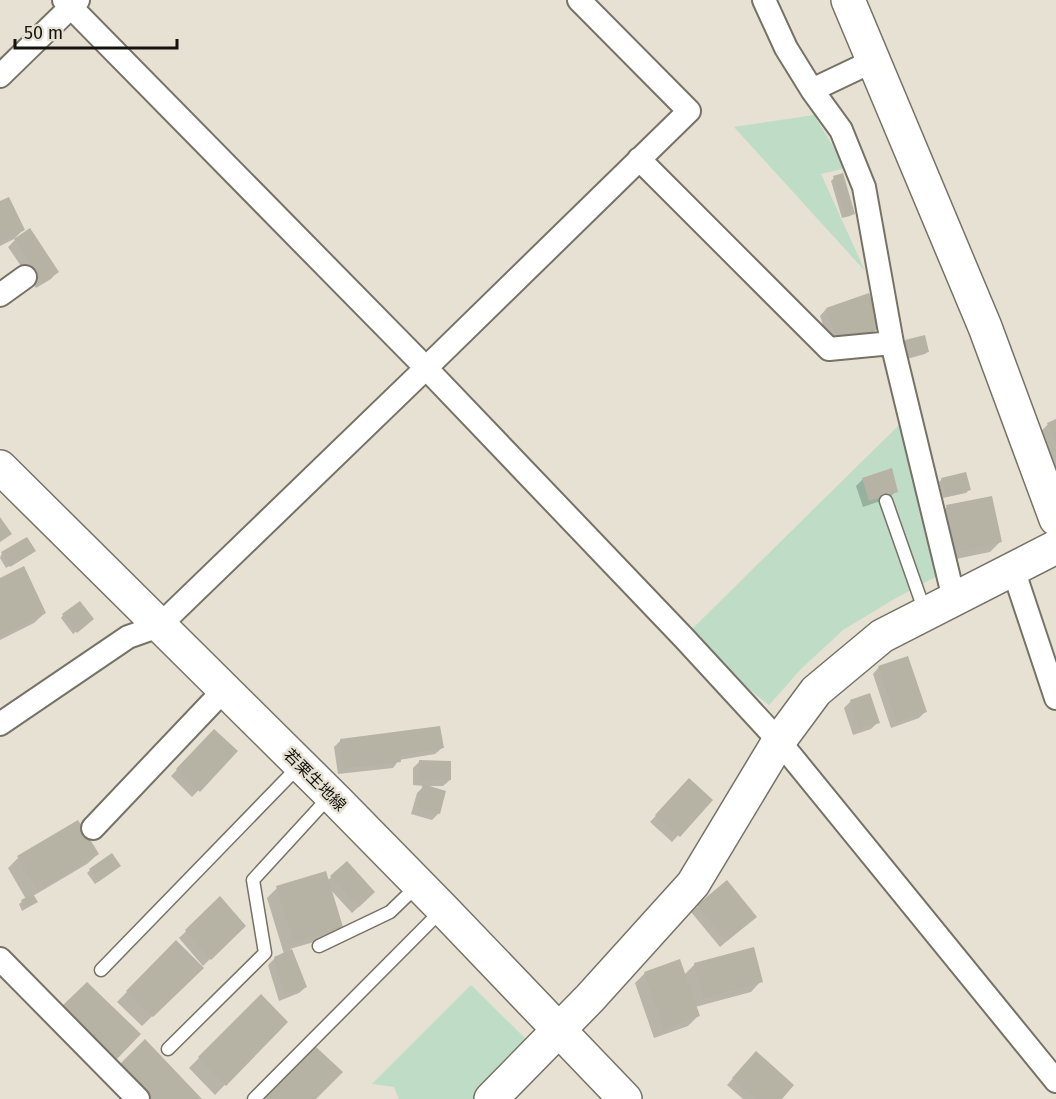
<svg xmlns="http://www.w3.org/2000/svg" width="1056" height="1099" font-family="'Fira Sans','Noto Sans JP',sans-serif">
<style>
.green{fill:#bedcc6}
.shadow{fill:#0003}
.building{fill:#b6b2a4}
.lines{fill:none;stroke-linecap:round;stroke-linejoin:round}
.lane-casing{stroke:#767266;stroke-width:15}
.street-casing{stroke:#767266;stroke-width:26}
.secondary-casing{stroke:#767266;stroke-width:36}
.primary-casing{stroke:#767266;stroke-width:36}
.lane{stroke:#fff;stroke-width:12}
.street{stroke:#fff;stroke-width:22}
.secondary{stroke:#fff;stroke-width:33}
.primary{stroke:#fff;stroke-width:33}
.labels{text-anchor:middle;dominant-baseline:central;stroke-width:5;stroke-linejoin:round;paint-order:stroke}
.street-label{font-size:16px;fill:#14130e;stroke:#e6e1d3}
</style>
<rect width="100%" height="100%" fill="#e6e1d3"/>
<path class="green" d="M814 115 846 168 821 174 865 271 734 127Z
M900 424 939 575 896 598 843 630 801 669 769 705 732 676 690 631Z
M471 985 530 1043 473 1099H399L394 1087 372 1084Z"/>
<path class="shadow" d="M834 178 853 213 850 216 842 218 831 181Z
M0 203 23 230 14 239 0 246Z
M15 240 57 272 51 279 36 288 8 247Z
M826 309 879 327 872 334 831 348 820 316Z
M905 341 928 351 925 354 907 359 902 344Z
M1056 421V473L1038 435 1048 424Z
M863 479 896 491 889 498 863 507 856 486Z
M942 479 969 490 966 493 943 498 939 482Z
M947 507 1000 542 990 552 946 561 937 517Z
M34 551 6 568 0 558 2 553Z
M0 580 45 613 34 623 0 640Z
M63 615 89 622 73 634 61 618Z
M879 667 925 712 919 718 891 728 873 674Z
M851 701 878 722 871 729 853 735 844 708Z
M214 731 236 751 192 797 171 776Z
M341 740 442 748 435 754 399 760 393 768 338 774 334 747Z
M419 762 450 780 443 786H427L439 813 432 820 411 814 417 793 424 786 413 785V768Z
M683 787 711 800 672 842 650 822Z
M78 822 98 854 87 864 33 896 36 902 22 911 19 904 26 899 8 868 18 858Z
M346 863 367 899 352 913 329 888 341 927 331 937 290 949 306 987 299 993 279 1001 268 965 275 958 284 954 267 898 277 888 327 881Z
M117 868 95 884 87 873 90 870Z
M220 898 244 925 203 966 179 938Z
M698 906 748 923 720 947 691 912Z
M176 942 202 968 142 1026 117 1002Z
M695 964 761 981 751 992 695 1007 698 1016 688 1026 654 1038 635 983 645 973 684 975Z
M261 996 286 1022 215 1095 189 1068Z
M749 1060 780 1099H743L727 1085Z"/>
<path class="building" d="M843 173 855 214 845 217 833 176Z
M9 197 25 230 0 242V201Z
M30 228 59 272 43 283 14 239Z
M869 293 881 327 838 342 826 308Z
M925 335 929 352 909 357 905 340Z
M1056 419V441L1047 423Z
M892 468 898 492 869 501 862 478Z
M966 472 971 490 946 496 941 478Z
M992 496 1002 542 956 552 946 505Z
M0 517 12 534 0 542Z
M27 537 36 551 10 567 1 552Z
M24 566 46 613 0 636V578Z
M80 601 94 619 77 633 62 614Z
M908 656 927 712 897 722 878 666Z
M870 693 880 723 859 729 850 700Z
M440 726 444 748 400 755 401 762 344 768 340 739Z
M214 729 238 751 200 792 176 769Z
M419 760 451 761V780L419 779Z
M689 778 713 800 680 837 655 815Z
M423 784 446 791 440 814 416 807Z
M78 820 99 854 38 891 17 856Z
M112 853 121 866 98 882 89 869Z
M347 861 375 892 359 907 330 876Z
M326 871 343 927 294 942 276 886Z
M727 880 757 917 727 941 697 905Z
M33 894 38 902 25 909 21 900Z
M220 896 246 926 211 960 185 930Z
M176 940 204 968 153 1017 126 991Z
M754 947 763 982 704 998 694 963Z
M292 949 307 987 285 995 274 957Z
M680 959 700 1016 664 1029 644 972Z
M87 982 141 1034 113 1063 61 1007Z
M261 994 288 1022 226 1086 198 1057Z
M145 1039 202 1099H151L118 1066Z
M315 1046 343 1072 316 1099H264Z
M756 1051 794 1085 782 1099H756L732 1078Z"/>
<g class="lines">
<g class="lane-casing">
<path id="lane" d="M886 501 925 612
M319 946 390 912 418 885
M101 970 299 766
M168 1049 265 953 253 880 330 796
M254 1099 442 910"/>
</g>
<g class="street-casing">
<path id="street" d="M64 0 426 368 684 638 779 741 1056 1081
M764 0 786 48 812 90 873 61
M0 76 78 0
M639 159 829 349 892 343 864 187 841 130 812 90
M0 295 25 277
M892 343 954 599
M1013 569 1056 698
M0 724 128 637 159 626 426 368 689 111 579 0
M93 828 224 690
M0 959 138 1099"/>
</g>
<g class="secondary-casing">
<path id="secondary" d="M848 0 985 327 1056 519
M491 1099 590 998 693 884 779 741 816 691 882 636 1056 547"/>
</g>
<g class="primary-casing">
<path id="primary" d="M0 467 338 802 443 909 625 1099"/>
</g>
<use href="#lane" class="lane"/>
<use href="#street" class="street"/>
<use href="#secondary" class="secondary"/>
<use href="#primary" class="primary"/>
</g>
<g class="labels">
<g class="street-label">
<text transform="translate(315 780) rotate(45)">若栗生地線</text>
</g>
</g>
<path d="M15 39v9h162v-9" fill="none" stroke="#14130e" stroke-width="3"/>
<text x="24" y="39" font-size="18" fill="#14130e" stroke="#e6e1d3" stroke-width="4.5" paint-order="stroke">50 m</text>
</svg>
